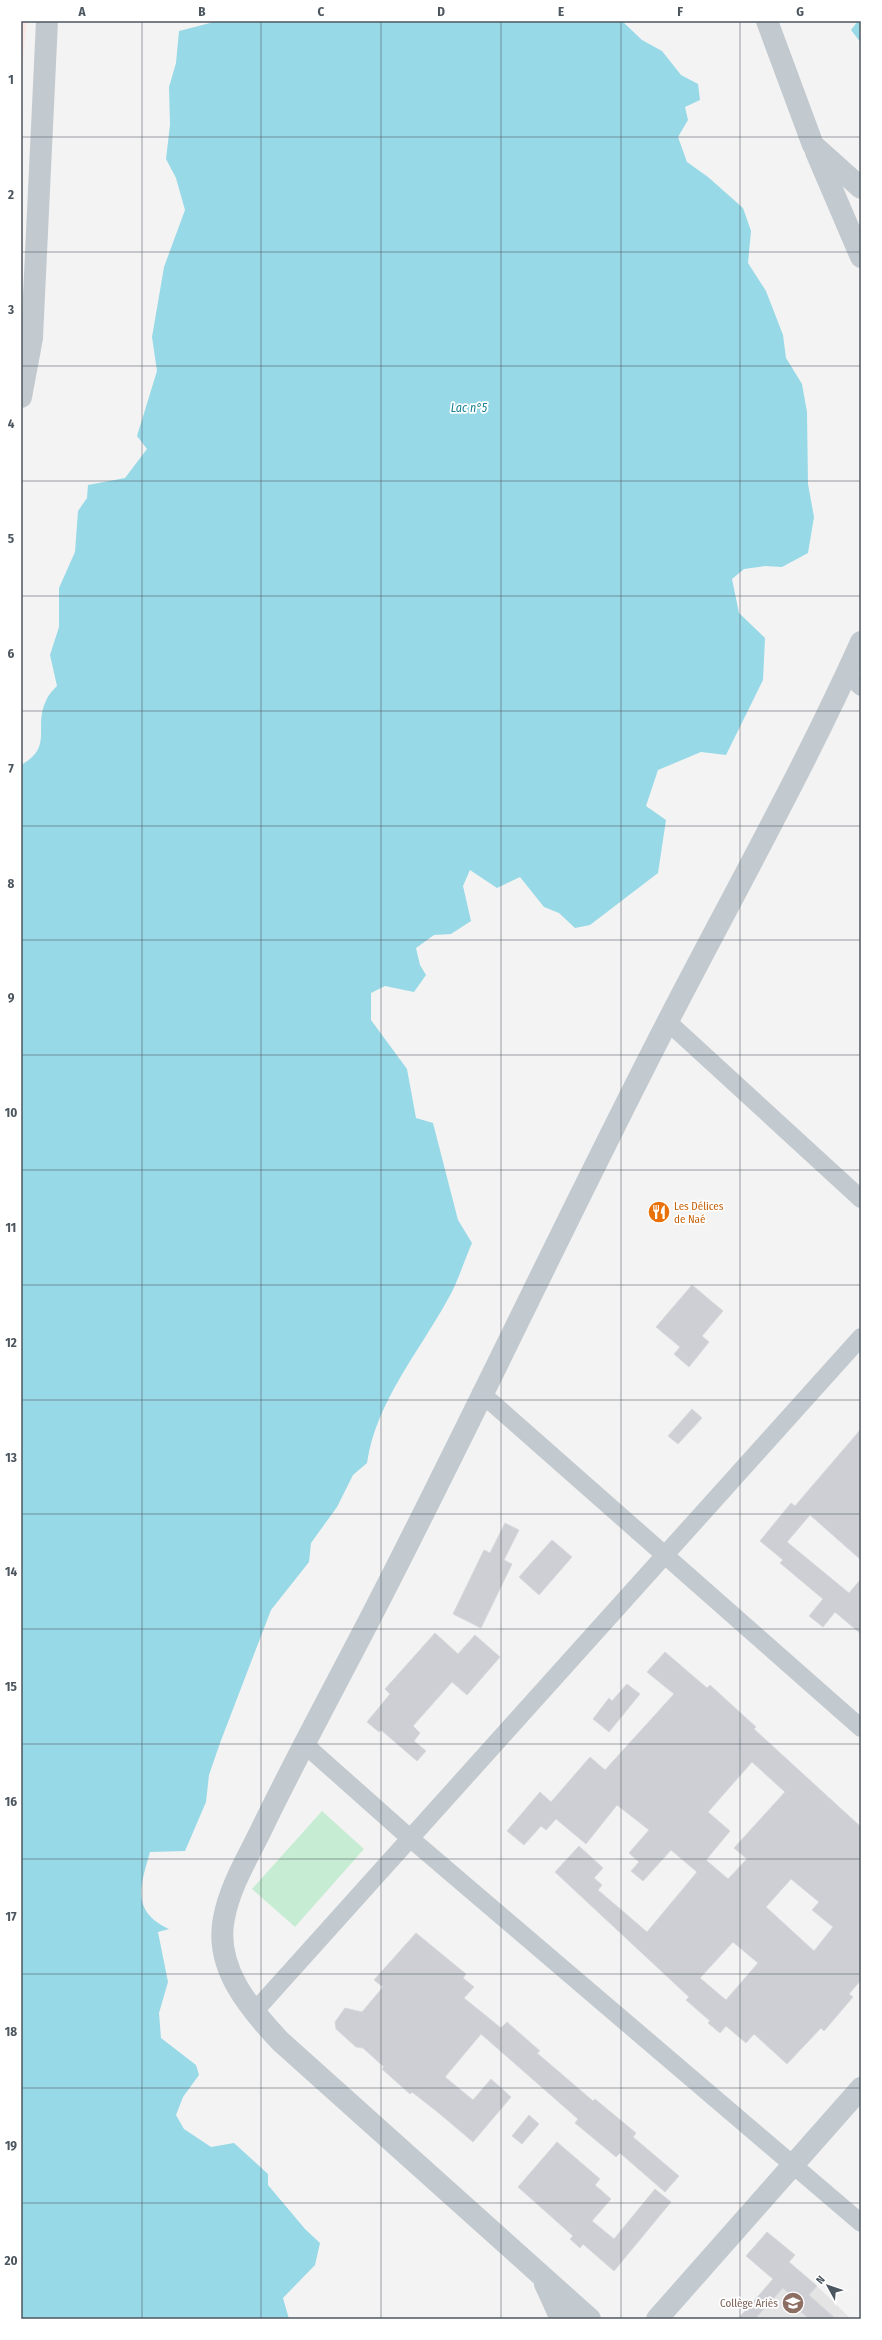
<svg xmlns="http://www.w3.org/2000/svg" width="882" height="2340" font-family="'Fira Sans Condensed',sans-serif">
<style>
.education{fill:#e5e4e4}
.medical{fill:#fae8e7}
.green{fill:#c6edd3}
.water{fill:#97d9e6}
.building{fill:#cdcfd4;stroke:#d7d9dd;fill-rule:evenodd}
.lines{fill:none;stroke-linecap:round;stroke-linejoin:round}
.minor{stroke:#c2cad0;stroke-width:18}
.tertiary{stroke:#c2cad0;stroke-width:22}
.grid{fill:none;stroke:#4c565f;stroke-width:1;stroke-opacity:0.55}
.labels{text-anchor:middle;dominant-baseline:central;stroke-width:3.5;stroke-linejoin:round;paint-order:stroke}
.food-label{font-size:11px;fill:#c56008;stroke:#fff;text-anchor:start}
.education-label{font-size:11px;fill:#785e54;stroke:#fff;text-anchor:end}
.water-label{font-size:12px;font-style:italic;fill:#188195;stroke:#fff}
.neatline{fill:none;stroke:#4c565f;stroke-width:1.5}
.grid-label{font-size:13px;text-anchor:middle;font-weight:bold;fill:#4c565f}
</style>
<rect width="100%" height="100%" fill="#f4f3f3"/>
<path class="education" d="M789 2262 817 2286 851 2319H738Z"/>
<path class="medical" d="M21 21H27L21 81Z"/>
<path class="green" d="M322 1811 364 1849 295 1927 252 1889Z"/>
<path class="water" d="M218 21H622L642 40 662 51 681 75 698 84 700 100 685 107 688 120 678 137 687 162 708 177 743 208 751 231 748 263 766 291 783 335 786 358 802 384 807 412 808 484 814 517 808 553 782 567 765 566 744 569 732 579 739 613 765 638 763 680 726 755 701 752 658 770 646 806 666 820 658 873 590 925 575 928 559 913 544 907 520 877 497 888 470 870 463 886 471 921 451 934 434 935 416 948 420 965 426 975 414 992 385 986 371 993V1020L407 1069 416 1118 433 1123 458 1220 472 1243C464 1261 458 1282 448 1299 419 1352 376 1402 367 1463L353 1475 337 1507 311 1543 309 1562 271 1610 220 1743 209 1775 206 1802 185 1851 150 1852C140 1887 131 1911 169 1929L158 1932 168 1982 159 2013 161 2038 196 2065 199 2075 183 2097 176 2115 184 2129 211 2147 234 2143 268 2174V2185L305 2229 320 2243 315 2265 283 2298 289 2319H21V765C54 747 33 727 46 701 48 695 53 690 57 686L50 655 59 627V588L75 552 78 511 87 498 88 485 125 478 147 449 137 436 157 371 152 337 164 267 185 210 176 178 166 159 170 125 169 87 176 63 179 31Z
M858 21H861V43L851 30Z"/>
<path class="building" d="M692 1285 723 1311 702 1336 709 1342 689 1367 674 1354 680 1347 656 1327Z
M692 1409 702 1418 678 1444 668 1436Z
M861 1429V1560L810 1515 787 1542 849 1593 861 1579V1634L835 1612 823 1627 809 1616 823 1599 780 1563 783 1560 760 1541 791 1503 795 1506Z
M505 1523 519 1530 504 1560 512 1564 481 1628 453 1614 484 1550 490 1553Z
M552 1540 572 1557 539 1595 519 1577Z
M435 1633 458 1654 475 1635 500 1657 467 1695 452 1682 413 1726 420 1733 414 1741 426 1751 417 1761 381 1730 379 1732 367 1722 390 1694 385 1689Z
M665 1652 707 1688 710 1685 756 1727 754 1729 861 1827V1980L849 1994 853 1997 824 2031 821 2028 787 2064 754 2034 746 2043 726 2026 720 2033 708 2023 710 2021 686 2000 689 1997 555 1872 579 1846 603 1868 594 1878 602 1885 598 1890 647 1932 697 1872 671 1850 643 1881 631 1871 639 1862 629 1853 649 1830 617 1805 586 1844 556 1819 546 1830 541 1826 524 1845 507 1831 540 1792 551 1802 590 1757 605 1770 674 1694 647 1672ZM752 1762 785 1792 734 1848 747 1859 728 1879 706 1860 730 1831 708 1812ZM791 1879 819 1902 812 1910 833 1927 814 1951 766 1907ZM733 1942 758 1963 726 2000 700 1978Z
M627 1684 640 1694 609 1732 593 1719 609 1698 612 1701Z
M416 1933 466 1974 463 1978 474 1987 464 1998 501 2028 507 2022 540 2051 537 2053 593 2101 595 2099 636 2133 633 2137 679 2176 665 2192 620 2153 616 2157 575 2123 578 2119 481 2034 445 2077 473 2100 491 2079 511 2097 473 2142 440 2114 412 2092 410 2094 382 2069 384 2067 363 2048 356 2047 336 2029 335 2022 345 2008 362 2012 383 1987 374 1980Z
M529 2115 539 2124 522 2144 512 2136Z
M557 2142 600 2179 595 2185 611 2199 592 2221 614 2239 655 2189 671 2202 614 2271 583 2244 580 2248 570 2239 573 2236 518 2187Z
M767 2232 795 2255 789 2262 817 2286 809 2295 836 2319H809L801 2312 804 2308 783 2288 755 2319H738L773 2279 746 2256Z"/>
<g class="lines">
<path class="minor" d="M847 674 861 687
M668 1022 861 1199
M481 1393 861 1728
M303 1743 411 1839 861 2223
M254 2012 861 1337"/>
<path class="tertiary" d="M767 21 813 145 861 188
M816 152 861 257
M21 397 32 338 47 21
M545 2284 561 2319
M590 2319 280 2041C249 2008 214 1967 224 1918 230 1885 250 1854 264 1824 300 1750 339 1679 376 1607 476 1413 568 1215 668 1021 733 895 803 771 861 642
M657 2319 861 2088"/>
</g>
<path class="grid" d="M142 21V2319M261 21V2319M381 21V2319M501 21V2319M621 21V2319M740 21V2319M21 137H861M21 252H861M21 366H861M21 481H861M21 596H861M21 711H861M21 826H861M21 940H861M21 1055H861M21 1170H861M21 1285H861M21 1400H861M21 1514H861M21 1629H861M21 1744H861M21 1859H861M21 1974H861M21 2088H861M21 2203H861"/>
<defs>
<g id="restaurant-disc" transform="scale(1.15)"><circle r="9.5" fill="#e8710a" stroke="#fff"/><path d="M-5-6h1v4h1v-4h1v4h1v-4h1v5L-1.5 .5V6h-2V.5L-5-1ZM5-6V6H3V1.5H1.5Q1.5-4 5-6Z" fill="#fff"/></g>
<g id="school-disc" transform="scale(1.15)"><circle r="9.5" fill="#8d6e63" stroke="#fff"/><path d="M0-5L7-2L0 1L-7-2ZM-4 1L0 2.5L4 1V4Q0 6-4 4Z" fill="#fff"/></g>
</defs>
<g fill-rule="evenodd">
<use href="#restaurant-disc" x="659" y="1212"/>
<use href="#school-disc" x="793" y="2303"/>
</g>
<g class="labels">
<g class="food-label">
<text x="674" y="1206">Les Délices<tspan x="674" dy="13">de Naé</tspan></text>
</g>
<g class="education-label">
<text x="778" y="2303">Collège Ariès</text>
</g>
<g class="water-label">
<text x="469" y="408">Lac n°5</text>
</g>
</g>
<rect width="882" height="2340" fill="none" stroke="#ffffff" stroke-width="44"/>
<g transform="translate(828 2286) rotate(310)" stroke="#ffffff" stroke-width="3" paint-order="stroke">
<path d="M0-3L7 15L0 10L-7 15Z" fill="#4c565f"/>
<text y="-6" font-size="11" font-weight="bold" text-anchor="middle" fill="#4c565f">N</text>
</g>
<rect x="22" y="22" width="838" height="2296" class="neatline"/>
<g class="grid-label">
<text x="82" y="16">A</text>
<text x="202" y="16">B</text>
<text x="321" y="16">C</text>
<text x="441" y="16">D</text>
<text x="561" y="16">E</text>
<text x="680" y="16">F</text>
<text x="800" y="16">G</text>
<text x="11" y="84">1</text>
<text x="11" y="199">2</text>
<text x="11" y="314">3</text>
<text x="11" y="428">4</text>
<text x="11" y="543">5</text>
<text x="11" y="658">6</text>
<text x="11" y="773">7</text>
<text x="11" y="888">8</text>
<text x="11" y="1002">9</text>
<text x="11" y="1117">10</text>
<text x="11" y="1232">11</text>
<text x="11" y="1347">12</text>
<text x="11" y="1462">13</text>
<text x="11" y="1576">14</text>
<text x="11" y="1691">15</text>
<text x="11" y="1806">16</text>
<text x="11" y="1921">17</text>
<text x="11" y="2036">18</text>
<text x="11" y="2150">19</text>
<text x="11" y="2265">20</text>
</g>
</svg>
